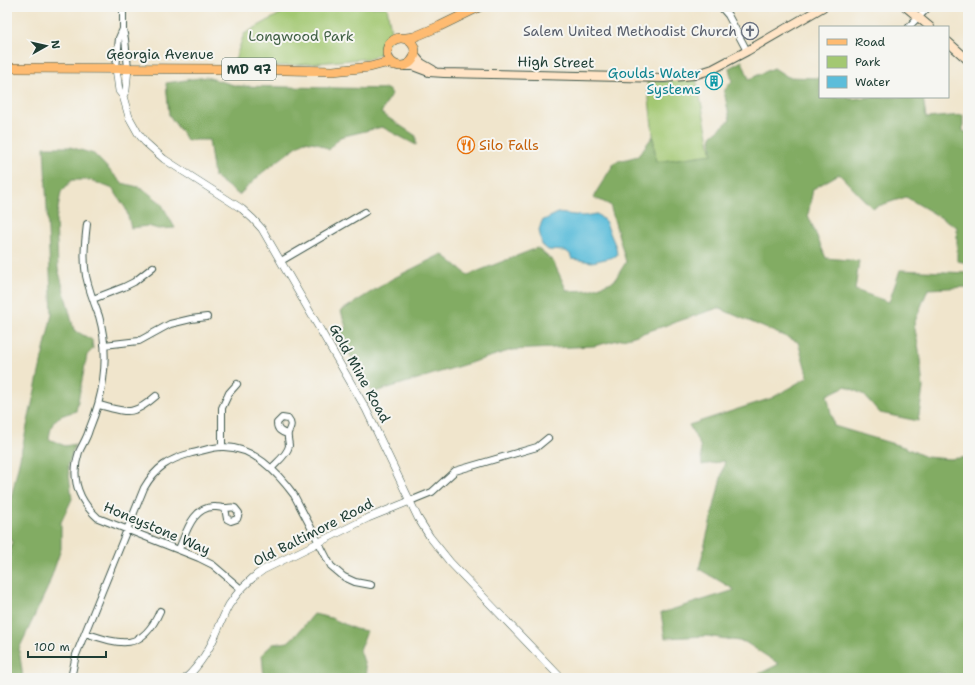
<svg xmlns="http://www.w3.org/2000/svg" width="975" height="685" font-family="'Shantell Sans',sans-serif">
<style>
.green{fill:#a3c872;stroke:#618253}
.forest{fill:#82ac64;stroke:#50744c}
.water{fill:#5cbdda;stroke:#3e7d87}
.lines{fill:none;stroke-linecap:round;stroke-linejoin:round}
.stream{stroke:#5cbdda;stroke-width:1.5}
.minor-casing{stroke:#3e564b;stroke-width:8}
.tertiary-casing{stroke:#3e564b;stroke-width:8}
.secondary-casing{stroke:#3e564b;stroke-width:10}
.primary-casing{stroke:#3e564b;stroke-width:10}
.minor{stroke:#fff;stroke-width:6}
.tertiary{stroke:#fff;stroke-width:7}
.secondary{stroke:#ffe4c6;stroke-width:8}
.primary{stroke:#febb71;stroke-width:9}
.labels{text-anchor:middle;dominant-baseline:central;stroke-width:4;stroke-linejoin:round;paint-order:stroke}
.shield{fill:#f6f6f2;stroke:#60746d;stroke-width:1}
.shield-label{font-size:13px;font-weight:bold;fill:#1f3d34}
.worship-label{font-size:14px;fill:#5b616d;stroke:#f6f6f2;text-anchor:end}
.park-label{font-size:14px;fill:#406044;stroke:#f6f6f2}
.street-label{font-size:14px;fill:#1f3d34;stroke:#f6f6f2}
.culture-label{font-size:14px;fill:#0d838f;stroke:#f6f6f2;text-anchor:end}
.food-label{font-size:14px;fill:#c56008;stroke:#f6f6f2;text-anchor:start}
</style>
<rect width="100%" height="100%" fill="#f6f6f2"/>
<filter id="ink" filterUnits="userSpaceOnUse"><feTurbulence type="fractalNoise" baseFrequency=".025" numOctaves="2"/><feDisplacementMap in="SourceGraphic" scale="8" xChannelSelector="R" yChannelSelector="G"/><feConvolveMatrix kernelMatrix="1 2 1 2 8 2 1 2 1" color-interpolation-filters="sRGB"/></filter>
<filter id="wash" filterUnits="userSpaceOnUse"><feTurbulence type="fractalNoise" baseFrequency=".012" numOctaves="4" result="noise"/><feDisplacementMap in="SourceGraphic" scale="16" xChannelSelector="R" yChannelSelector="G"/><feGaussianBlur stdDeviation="0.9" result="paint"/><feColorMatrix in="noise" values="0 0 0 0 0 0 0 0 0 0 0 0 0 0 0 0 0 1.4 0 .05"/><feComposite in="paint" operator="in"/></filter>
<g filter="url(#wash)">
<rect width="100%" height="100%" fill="#f0e5cc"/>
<path class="green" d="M290 7H387L392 37 381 53 372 58 286 66 233 65 244 34 285 11Z
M696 78 712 155 656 162 647 81H671Z"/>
<path class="forest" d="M742 61 749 79 774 68 788 77 820 78V97H847L850 99 872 97H923L926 118 963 115V131L968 133V263L957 261V227L906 197 872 208 839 174 813 189 808 215 826 258 859 261 855 290 889 302 900 270 968 273V287L928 289 914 324 919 350 923 388 918 421 880 413 864 395 846 386 827 395 834 426 904 447 926 457 950 459 968 457V678H953L939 673 917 678H751L779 664 745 642 707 636 665 638 661 613 735 590 699 569 725 461 702 465 700 445 689 425 772 398 808 377 798 342 718 308 634 336 594 346 512 350 372 393 338 334 346 327 341 311 392 279 442 254 468 275 537 248 553 261 567 291 590 290 614 281 626 262 610 205 593 197 615 162 638 156 653 136 656 162 712 154 711 136 730 120 724 91 732 81 729 68Z
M206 77 237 86 387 89 392 93 381 113 416 136V145L382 127 340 137 329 150 317 143 304 141 263 172 239 195 214 176 209 140H187L169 115 166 83Z
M44 147H70L94 154 122 183 142 188 161 203 175 228 158 229 148 226 131 228 126 209 113 189 90 180H72L61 192 56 220 58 268 74 330 92 340 93 349 87 355 76 411C56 417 52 418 49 439L65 446 75 444 68 466 72 499 61 522V549L48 587 19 649 23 678H7V576L12 541 7 536V516L52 314Z
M314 614 331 618 355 629 367 631 360 650 364 662 368 678H264L262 654 273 644 288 642 297 634Z"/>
<path class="water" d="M558 213 583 216 597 214 605 221 616 247 617 255 614 257 592 262 572 259 570 254 566 251 548 250 542 245 539 230 542 221Z"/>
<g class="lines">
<path class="stream" d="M500 678 501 676"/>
</g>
</g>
<g filter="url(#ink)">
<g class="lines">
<g class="minor-casing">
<path id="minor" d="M721 7 728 15 747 51
M909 27C915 19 922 15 928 7
M123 29V7
M116 68 119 38 123 29 125 39 128 68
M87 224C85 241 83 258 86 276 89 290 94 303 99 316 105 337 106 359 103 380 101 398 96 413 89 430 87 438 82 445 79 452 70 479 78 500 98 518L199 558 213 565 241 589
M281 261 365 212
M93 299 124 287 134 282 153 267
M104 345 139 341 170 324 191 319 207 317
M99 405C127 412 132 417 156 396
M222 447V408L229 393 237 384
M271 469C277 462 287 455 289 446 289 442 287 437 288 433 290 427 293 425 288 419L282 418 277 423C277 430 281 432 287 434
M410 501 432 492 455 471 537 447 548 438
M179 549C186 533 193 505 216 507 219 507 222 508 226 508 229 508 232 507 235 508L239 513 237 519 231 521 227 519 225 508
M85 633C121 645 142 652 160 611
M71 678 76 655 144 488C156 467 169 459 192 453 202 451 212 447 222 447 253 446 277 472 294 495L331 566 344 577 355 582 371 585"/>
</g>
<g class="tertiary-casing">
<path id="tertiary" d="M116 68 119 91 123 96 129 117 138 133 145 142 164 159 242 209 253 219 262 229 366 409 418 518 430 537 450 562 561 678
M123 96 126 90 128 68
M186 678C201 664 211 647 219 627 222 620 225 612 229 605 238 591 250 579 263 570L368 518 410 501"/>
</g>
<g class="secondary-casing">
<path id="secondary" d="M906 7 930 27
M948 42 968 60
M415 56 421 63 433 70
M405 66H413L429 72 444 73 664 78 694 75 713 69 747 51 823 7"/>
</g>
<g class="primary-casing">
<path id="primary" d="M387 52a14 14 0 1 1 28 0a14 14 0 1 1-28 0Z
M406 38 414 37 440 26 479 7
M7 68 232 69 333 71 370 67 385 63 395 65"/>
</g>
<use href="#minor" class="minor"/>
<use href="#tertiary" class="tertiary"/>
<use href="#secondary" class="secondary"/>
<use href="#primary" class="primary"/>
</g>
</g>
<defs>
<g id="church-ring" transform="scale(0.9)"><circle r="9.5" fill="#f6f6f2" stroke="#6b7280" stroke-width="1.5"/><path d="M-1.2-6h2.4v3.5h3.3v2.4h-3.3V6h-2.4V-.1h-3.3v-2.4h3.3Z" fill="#6b7280"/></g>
<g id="building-ring" transform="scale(0.9)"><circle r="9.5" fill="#f6f6f2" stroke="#0f9aa8" stroke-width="1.5"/><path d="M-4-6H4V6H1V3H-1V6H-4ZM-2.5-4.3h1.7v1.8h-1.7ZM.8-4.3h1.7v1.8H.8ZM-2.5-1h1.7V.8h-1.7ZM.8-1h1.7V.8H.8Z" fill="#0f9aa8"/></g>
<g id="restaurant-ring" transform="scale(0.9)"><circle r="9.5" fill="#f6f6f2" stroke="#e8710a" stroke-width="1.5"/><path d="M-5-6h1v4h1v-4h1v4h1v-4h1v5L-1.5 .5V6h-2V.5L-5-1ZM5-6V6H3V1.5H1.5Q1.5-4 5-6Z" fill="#e8710a"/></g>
</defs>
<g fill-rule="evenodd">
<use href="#church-ring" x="750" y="31"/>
<use href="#building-ring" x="714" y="81"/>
<use href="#restaurant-ring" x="466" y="145"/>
</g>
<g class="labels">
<rect class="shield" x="222" y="58" width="54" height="22" rx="3"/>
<g class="shield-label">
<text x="249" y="69">MD 97</text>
</g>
<g class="worship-label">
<text x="737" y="31">Salem United Methodist Church</text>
</g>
<g class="park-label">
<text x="301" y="36">Longwood Park</text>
</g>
<g class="street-label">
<text x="160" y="54">Georgia Avenue</text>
<text transform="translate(556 62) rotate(1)">High Street</text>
<text transform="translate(360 373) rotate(61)">Gold Mine Road</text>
<text transform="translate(157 528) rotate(23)">Honeystone Way</text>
<text transform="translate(313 532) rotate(-27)">Old Baltimore Road</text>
</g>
<g class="culture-label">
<text x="701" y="73">Goulds Water<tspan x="701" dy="16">Systems</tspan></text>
</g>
<g class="food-label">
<text x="479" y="145">Silo Falls</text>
</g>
</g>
<rect width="975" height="685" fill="none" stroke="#f6f6f2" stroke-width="24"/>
<rect x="819" y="26" width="130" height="72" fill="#f6f6f2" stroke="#a0aca6"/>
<rect x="827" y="39" width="20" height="6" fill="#febb71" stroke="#a0aca6"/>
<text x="855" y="46" font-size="12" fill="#1f3d34">Road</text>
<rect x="827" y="56" width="20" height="12" fill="#a3c872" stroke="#a0aca6"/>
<text x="855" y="66" font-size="12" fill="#1f3d34">Park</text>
<rect x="827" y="76" width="20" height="12" fill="#5cbdda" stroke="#a0aca6"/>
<text x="855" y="86" font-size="12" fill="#1f3d34">Water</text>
<g transform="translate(46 46) rotate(82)" stroke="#f6f6f2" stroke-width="3" paint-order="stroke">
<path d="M0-3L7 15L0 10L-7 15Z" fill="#1f3d34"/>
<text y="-6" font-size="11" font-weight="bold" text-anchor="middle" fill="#1f3d34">N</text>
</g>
<path d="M28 651v6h78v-6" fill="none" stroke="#1f3d34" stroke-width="2"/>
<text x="34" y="651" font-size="12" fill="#1f3d34" stroke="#f6f6f2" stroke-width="3" paint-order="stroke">100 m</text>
</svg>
